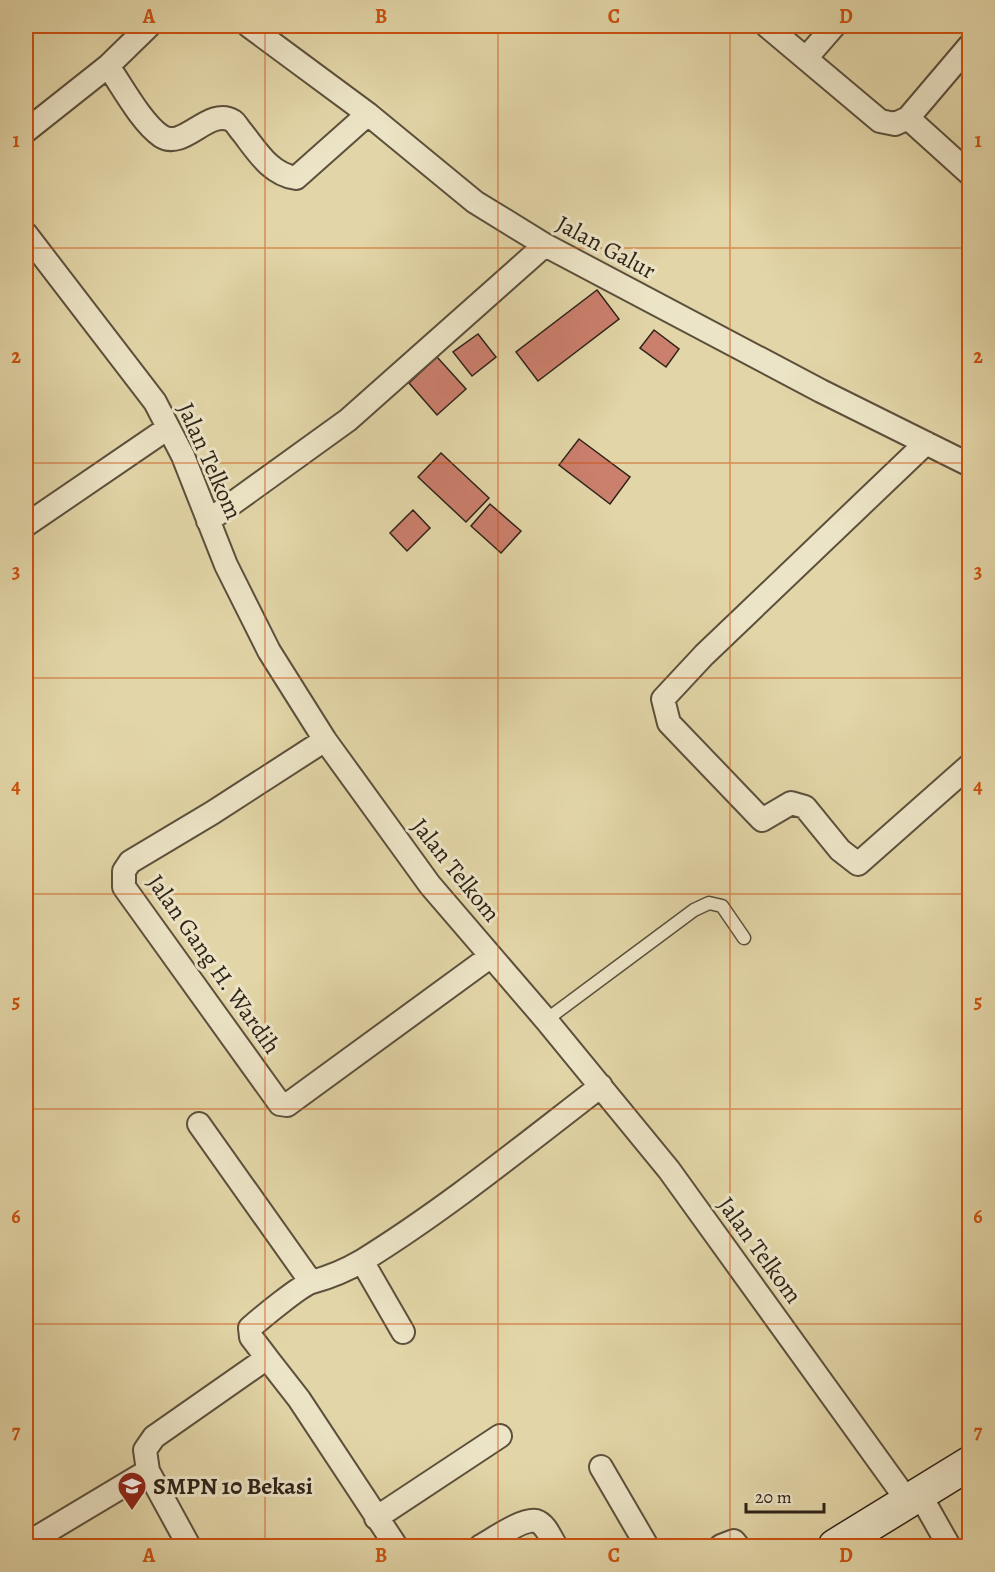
<svg xmlns="http://www.w3.org/2000/svg" width="995" height="1572" font-family="Alegreya,serif">
<style>
.building{fill:#cb7f6d;stroke:#2f2319;stroke-width:1.5}
.lines{fill:none;stroke-linecap:round;stroke-linejoin:round}
.lane-casing{stroke:#5c503c;stroke-width:15}
.street-casing{stroke:#5c503c;stroke-width:26}
.secondary-casing{stroke:#2f2319;stroke-width:36}
.lane{stroke:#ece4c6;stroke-width:12}
.street{stroke:#ece4c6;stroke-width:22}
.secondary{stroke:#ece4c6;stroke-width:33}
.grid{fill:none;stroke:#cc510e;stroke-width:1.5;stroke-opacity:0.55}
.labels{text-anchor:middle;dominant-baseline:central;stroke-width:6;stroke-linejoin:round;paint-order:stroke}
.street-label{font-size:24px;fill:#2f2319;stroke:#ece4c6}
.poi-label{font-size:24px;font-weight:bold;fill:#2f2319;stroke:#ece4c6;text-anchor:start}
.neatline{fill:none;stroke:#cc510e;stroke-width:2}
.grid-label{font-size:20px;text-anchor:middle;font-weight:bold;fill:#cc510e}
</style>
<rect width="100%" height="100%" fill="#e2d5a7"/>
<filter id="stains"><feTurbulence type="fractalNoise" baseFrequency=".00333" numOctaves="4"/><feColorMatrix values="0 0 0 0 .2 0 0 0 0 .09 0 0 0 0 .02 0 0 0 .5 -.17"/></filter>
<radialGradient id="worn" r=".72"><stop offset=".6" stop-color="#630" stop-opacity="0"/><stop offset="1" stop-color="#630" stop-opacity=".3"/></radialGradient>
<path class="building" d="M597 290 619 319 538 381 516 352Z
M654 330 679 349 666 367 640 348Z
M478 334 496 357 472 376 453 352Z
M437 357 466 389 437 415 409 383Z
M579 439 630 477 610 504 559 465Z
M441 453 489 498 466 522 418 477Z
M490 504 521 531 501 553 471 526Z
M413 510 430 528 407 551 390 533Z"/>
<g class="lines">
<g class="lane-casing">
<path id="lane" d="M546 1020 694 910 709 903 722 906 744 938"/>
</g>
<g class="street-casing">
<path id="street" d="M249 26 368 114 475 202 545 245 821 391 970 465
M767 26 880 121 895 124 908 118 970 45
M807 57 834 26
M108 66C122 86 141 122 161 136 184 151 209 106 233 121 236 123 239 129 242 132 257 151 270 174 296 178L368 114
M908 118 970 174
M26 131 108 66 149 26
M26 234 155 402 183 456 226 565 269 651 325 740 430 885 546 1020 669 1170 907 1500
M926 443 704 655 663 699 669 723 762 820 791 803 805 807 840 850 858 864 970 765
M208 521 348 420 545 245
M26 525 168 428
M325 740 212 813 130 862 124 871V887L280 1104 287 1105 491 956
M199 1124 311 1282
M362 1261 403 1332
M267 1358 299 1399 396 1546
M601 1467 647 1546
M148 1471 189 1546
M919 1493 949 1546
M376 1518 500 1436
M26 1544 148 1471 145 1450 154 1437 267 1358 251 1337 250 1328C260 1319 301 1285 312 1282 330 1277 345 1271 362 1261 446 1209 523 1146 601 1086
M481 1546C492 1540 523 1518 536 1521 546 1524 551 1539 556 1546
M721 1546 734 1541 738 1546"/>
</g>
<g class="secondary-casing">
<path id="secondary" d="M835 1546 970 1463"/>
</g>
<use href="#lane" class="lane"/>
<use href="#street" class="street"/>
<use href="#secondary" class="secondary"/>
</g>
<path class="grid" d="M265 26V1546M498 26V1546M730 26V1546M26 248H970M26 463H970M26 678H970M26 894H970M26 1109H970M26 1324H970"/>
<defs>
<g id="school-pin" transform="scale(1.5)"><path d="M0 17L-7.5 6A9.5 9.5 0 1 1 7.5 6Z" fill="#8f2418" stroke="#ece4c6"/><path d="M0-5L7-2L0 1L-7-2ZM-4 1L0 2.5L4 1V4Q0 6-4 4Z" fill="#fff"/></g>
</defs>
<g fill-rule="evenodd">
<use href="#school-pin" x="132" y="1486"/>
</g>
<g class="labels">
<g class="street-label">
<text transform="translate(606 247) rotate(28)">Jalan Galur</text>
<text transform="translate(210 461) rotate(66)">Jalan Telkom</text>
<text transform="translate(456 870) rotate(51)">Jalan Telkom</text>
<text transform="translate(214 964) rotate(55)">Jalan Gang H. Wardih</text>
<text transform="translate(760 1250) rotate(54)">Jalan Telkom</text>
</g>
<g class="poi-label">
<text x="153" y="1486">SMPN 10 Bekasi</text>
</g>
</g>
<rect width="995" height="1572" fill="none" stroke="#e2d5a7" stroke-width="66"/>
<path d="M746 1503v9h78v-9" fill="none" stroke="#2f2319" stroke-width="3"/>
<text x="755" y="1503" font-size="18" fill="#2f2319" stroke="#ece4c6" stroke-width="4.5" paint-order="stroke">20 m</text>
<rect x="33" y="33" width="929" height="1506" class="neatline"/>
<g class="grid-label">
<text x="149" y="23">A</text>
<text x="381" y="23">B</text>
<text x="614" y="23">C</text>
<text x="846" y="23">D</text>
<text x="16" y="147">1</text>
<text x="978" y="147">1</text>
<text x="16" y="363">2</text>
<text x="978" y="363">2</text>
<text x="16" y="578">3</text>
<text x="978" y="578">3</text>
<text x="16" y="793">4</text>
<text x="978" y="793">4</text>
<text x="16" y="1008">5</text>
<text x="978" y="1008">5</text>
<text x="16" y="1223">6</text>
<text x="978" y="1223">6</text>
<text x="16" y="1438">7</text>
<text x="978" y="1438">7</text>
<text x="149" y="1562">A</text>
<text x="381" y="1562">B</text>
<text x="614" y="1562">C</text>
<text x="846" y="1562">D</text>
</g>
<rect width="100%" height="100%" filter="url(#stains)"/>
<rect width="100%" height="100%" fill="url(#worn)"/>
</svg>
